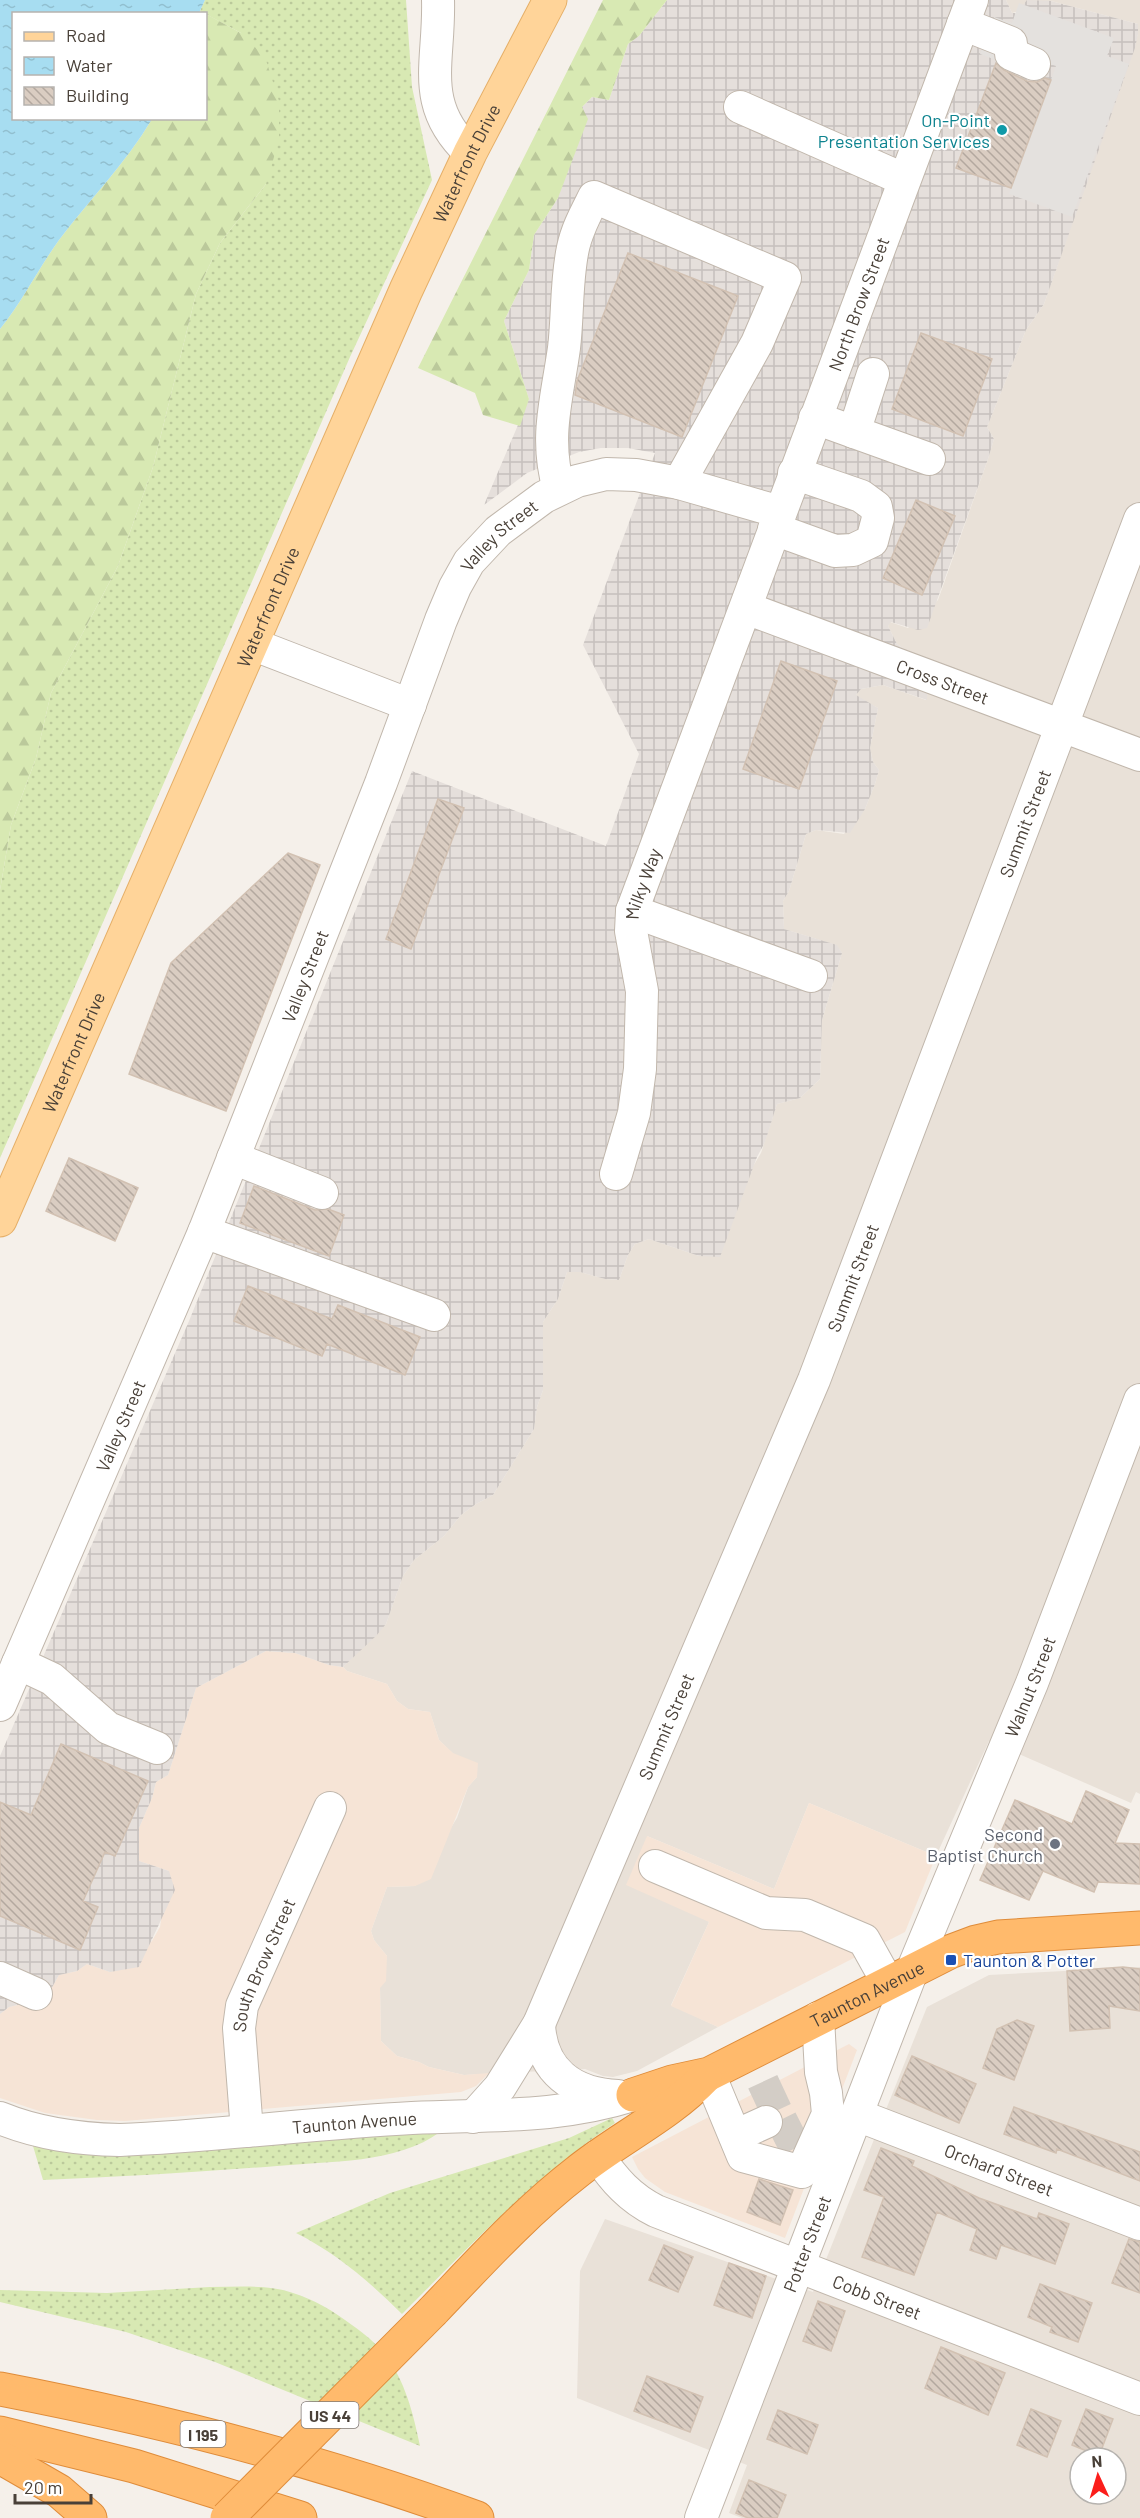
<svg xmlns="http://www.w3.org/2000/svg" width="1140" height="2518" font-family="Barlow,sans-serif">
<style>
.residential{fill:#e9e1d8;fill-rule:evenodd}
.commercial{fill:#f6e4d6}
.industrial{fill:url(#industrial-grid)}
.grass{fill:url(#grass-dots)}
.forest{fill:url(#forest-firs)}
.parking{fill:#e4e1de}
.water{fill:url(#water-ripples)}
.building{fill:url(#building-back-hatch);stroke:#d2c1b2;stroke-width:1.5}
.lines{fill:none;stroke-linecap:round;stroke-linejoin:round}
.minor-tunnel{stroke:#d3cdc6;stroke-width:32;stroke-dasharray:32 16;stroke-linecap:butt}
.minor-casing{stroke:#c1b7ac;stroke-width:34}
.major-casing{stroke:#e5af68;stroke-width:35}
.highway-casing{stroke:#df8c3a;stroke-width:35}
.minor{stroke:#fff;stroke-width:32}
.major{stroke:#ffd499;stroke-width:33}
.highway{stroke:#ffba6c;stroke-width:33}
.highway-bridge-casing{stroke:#df8c3a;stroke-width:35;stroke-linecap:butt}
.highway-bridge{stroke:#ffba6c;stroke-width:33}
.culture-dot{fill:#0f9aa8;stroke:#fff;stroke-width:2}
.worship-dot{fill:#6b7280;stroke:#fff;stroke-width:2}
.transit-dot{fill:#1a4fb4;stroke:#fff;stroke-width:2}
.labels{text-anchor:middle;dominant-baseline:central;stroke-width:4.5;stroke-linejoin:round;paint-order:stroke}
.shield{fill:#fff;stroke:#807974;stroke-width:1.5}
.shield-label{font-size:16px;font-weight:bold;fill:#494038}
.culture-label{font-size:18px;fill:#0d838f;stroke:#fff;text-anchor:end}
.street-label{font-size:18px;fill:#494038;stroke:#fff}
.worship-label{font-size:18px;fill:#5b616d;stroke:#fff;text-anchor:end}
.transit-label{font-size:18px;fill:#164399;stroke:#fff;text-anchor:start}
</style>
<defs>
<pattern id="industrial-grid" width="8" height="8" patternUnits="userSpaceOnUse" patternTransform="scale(1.5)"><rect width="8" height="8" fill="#e5dfdb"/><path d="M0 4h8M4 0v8" fill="none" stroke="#c6c0bd"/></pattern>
<pattern id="grass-dots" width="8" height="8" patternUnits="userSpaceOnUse" patternTransform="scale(1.5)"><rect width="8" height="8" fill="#d8e9b3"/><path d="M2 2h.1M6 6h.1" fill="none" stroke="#bbc99b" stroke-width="1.8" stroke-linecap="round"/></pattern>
<pattern id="forest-firs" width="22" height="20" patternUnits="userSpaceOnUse" patternTransform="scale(1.5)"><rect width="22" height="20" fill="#d8e9b3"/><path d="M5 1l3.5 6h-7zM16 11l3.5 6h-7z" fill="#bbc99b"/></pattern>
<pattern id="water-ripples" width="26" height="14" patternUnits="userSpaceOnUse" patternTransform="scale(1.5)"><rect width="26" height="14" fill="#a7ddf1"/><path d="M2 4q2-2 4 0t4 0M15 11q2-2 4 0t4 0" fill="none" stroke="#91bfcf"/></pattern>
<pattern id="building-back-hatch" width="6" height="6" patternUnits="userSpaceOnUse" patternTransform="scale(1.5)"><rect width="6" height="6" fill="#dacdc2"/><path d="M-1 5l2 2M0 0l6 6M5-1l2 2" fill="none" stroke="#b3a89f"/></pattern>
</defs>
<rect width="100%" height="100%" fill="#f5f0ea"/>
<path class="residential" d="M1006 0H1140V1794L1136 1792 1131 1803 989 1741 936 1856 809 1803 774 1889 647 1836 709 1922 671 2005 718 2027 637 2071 613 2077 603 2076 585 2069 464 2075 429 2067 419 2062 397 2056 381 2041 380 1987 387 1956 374 1940 371 1931 387 1887 415 1886 457 1818 468 1787 477 1777 439 1740 430 1712 408 1709 397 1701 387 1684 347 1671 343 1667 386 1624 403 1576 414 1560 444 1536 461 1515 476 1504 493 1495 534 1429 537 1407 543 1390V1322L558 1299 567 1272H580L605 1279 619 1280 628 1255 635 1244 649 1239 699 1256 761 1153 777 1104 800 1098 820 1079 822 1020 842 953 836 945 784 929 783 901 789 891 806 834 816 830 844 834 865 809 875 784 879 770 873 762 870 748 878 708 855 696 861 689 883 685 926 700 928 684 954 668 907 651 897 644 888 626 890 622 908 628 938 600 988 459 994 439 987 427 1026 330 1044 304 1138 34V24L1051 1 1012 13Z
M1140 1967V2518H742L729 2513 747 2465 577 2398 580 2271 605 2219 813 2292 927 2007 989 1975ZM1080 2458H1116V2494H1080Z"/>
<path class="commercial" d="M266 1651 295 1653 329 1665 343 1667 347 1671 387 1684 397 1701 408 1709 430 1712 439 1740 453 1753 478 1763 477 1777 468 1787 431 1879 415 1886 387 1887 371 1931 374 1940 387 1956 386 1981 380 1988 381 2041 397 2056 419 2062 429 2067 464 2075 489 2073 476 2086 461 2092 125 2121 97 2120 45 2113 0 2098V2014L9 2007 46 1998 59 1975 77 1971 87 1964 110 1972 152 1941 160 1927 169 1871 139 1861V1828L152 1798 156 1782 168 1775 196 1688Z
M809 1803 936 1856 905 1932 718 2027 671 2006 709 1922 626 1885 647 1836 774 1889Z
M849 2044 857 2050 785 2238 665 2192 645 2178 638 2169 632 2157Z"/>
<path class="industrial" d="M667 0H1006L1012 13H1017L1027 0 1051 1 1138 24V34L1135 48 1044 304 1026 330 987 427 994 439 988 459 927 628 918 630 891 622 888 626 897 644 907 651 955 668V673L928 684 927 700 883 685 861 689 856 695 878 708 870 748 873 762 879 770 875 784 865 809 850 833 816 830 806 834 789 891 783 901 784 929 837 945 842 953 822 1020 820 1079 800 1098 777 1104 765 1142 757 1157 720 1257 699 1256 649 1239 635 1244 628 1255 619 1280 605 1279 580 1272H567L558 1299 543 1322V1390L537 1407 534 1429 493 1495 476 1504 461 1515 444 1536 414 1560 403 1576 386 1624 376 1636 343 1667 329 1665 295 1653 266 1651 196 1688 168 1775 156 1782 152 1798 139 1828V1861L169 1871 175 1890 139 1967 110 1972 87 1964 77 1971 59 1975 46 1998 9 2007 0 2014V1756L189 1321 412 771 606 846 639 754 583 645 655 453 628 448H601L579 452 527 473 484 505 529 399 504 321 529 270 534 235 558 198 582 107 592 97 609 100 628 44 639 36Z"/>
<path class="grass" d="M205 0H406L412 87 432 180 350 357 0 1158V890L11 825 36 758 51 693 118 566 153 467 196 294 220 243 266 184 241 33 200 11Z
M612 2118 615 2123C535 2176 469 2247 402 2314 370 2282 336 2253 296 2233L390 2193 569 2138Z
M438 2128 440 2132C397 2164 328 2161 277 2166 199 2172 121 2177 43 2180L33 2146 62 2151Z
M210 2287C234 2287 260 2285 283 2290 306 2296 326 2306 345 2320 356 2328 368 2336 377 2346 403 2371 413 2412 420 2446L215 2362 126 2332 0 2302V2290L107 2293Z"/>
<path class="forest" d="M603 0H667L639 36 628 44 609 100 592 97 582 107 588 119 558 198 534 235 529 270 504 321 529 399 520 426 483 415 475 393 418 368Z
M206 14 241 33 265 57 279 101V140L266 184 220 243 196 294 153 467 118 566 51 693 36 758 11 825 0 890V329C22 302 38 269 59 240 90 199 126 163 152 119L206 118Z"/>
<path class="parking" d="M1019 3 1114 38 1107 56 1129 64 1072 217 1009 194 1056 66 1044 62 1039 76 980 54 994 17 1012 23Z"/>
<path class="water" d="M0 0H205L199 13 14 14V118L152 119C126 163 90 199 59 240 38 269 22 302 0 329Z"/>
<path class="building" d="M996 63 1004 70 1027 81 1037 82 1045 78 1051 80 1011 188 956 168Z
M628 253 738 296 682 437 575 395 577 381Z
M921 333 992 359 963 436 892 409Z
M916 500 955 516 922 595 883 578Z
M781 661 837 681 799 789 743 769Z
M438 799 464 808 411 949 386 939Z
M288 853 320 865 226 1111 129 1074 171 963Z
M69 1158 138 1188 115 1241 46 1211Z
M254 1186 315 1210 328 1209 344 1215 329 1256 240 1223Z
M248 1286 332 1319 338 1305 420 1337 405 1375 327 1344 322 1356 234 1321Z
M61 1744 148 1781 115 1856 105 1852 83 1901 98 1907 80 1950 0 1916V1802L31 1815Z
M1086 1791 1129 1810 1115 1843 1140 1844V1884L1098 1882 1094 1892 1043 1871 1029 1900 980 1880 1015 1800 1072 1824Z
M1123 1967 1140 1969V2011L1109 2006 1110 2028 1070 2031 1067 1971Z
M1017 2020 1034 2026 1014 2080 983 2068 997 2029Z
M912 2056 976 2084 959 2123 895 2095Z
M1014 2107 1140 2152V2181L1057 2149 1056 2153 1004 2134Z
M881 2148 914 2161 912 2166 979 2198 1037 2219 1039 2213 1069 2224 1055 2264 1001 2245 996 2259 970 2250 977 2229 937 2212 914 2275 862 2257 884 2197 864 2190Z
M759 2179 793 2190 780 2225 747 2212Z
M1129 2239 1140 2242V2293L1112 2283Z
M664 2245 693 2257 678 2292 649 2280Z
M729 2263 766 2276 752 2318 714 2305Z
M1040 2284 1092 2303 1078 2342 1050 2332 1052 2327 1028 2317Z
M818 2301 845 2311 831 2351 803 2341Z
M941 2347 1005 2373 988 2415 925 2388Z
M647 2376 703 2397 690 2432 634 2411Z
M1031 2409 1061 2421 1047 2457 1017 2445Z
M1086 2409 1113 2419 1099 2456 1072 2445Z
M778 2410 818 2425 807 2454 767 2439Z
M749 2480 786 2495 777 2518H748L736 2513Z"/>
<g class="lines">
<path class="minor-tunnel" d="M755 2103 798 2083
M774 2141 816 2120"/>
<g class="minor-casing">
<g id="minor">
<path d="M438 0C440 63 418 104 470 153"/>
<path d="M963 24 1011 43V54L1034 64"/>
<path d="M740 107 903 179"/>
<path d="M815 418 929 459"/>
<path d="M854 432 873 374"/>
<path d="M559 489C544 438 557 399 564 348 568 315 566 280 573 248 577 229 586 213 594 197L785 278 757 343 679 483"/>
<path d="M774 529 835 551 853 550 872 541 878 518 876 507 861 496 794 473"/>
<path id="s1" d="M746 608 1140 755"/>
<path d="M252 644 410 705"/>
<path d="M632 911 811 976"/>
<path d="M233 1158 322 1193"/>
<path id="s2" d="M616 1174 634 1113 640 1069 642 991 631 931 632 911 972 0"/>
<path d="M204 1232 434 1315"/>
<path d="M18 1663 52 1679 108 1728 157 1748"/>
<path id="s3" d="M0 1705 204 1232 381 783 441 620 455 587 469 562 498 531 544 497 577 481 606 474 636 475 679 483 780 512"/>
<path d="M655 1866 766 1913 805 1915 864 1940 888 1983"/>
<path d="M0 1978 36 1994"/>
<path d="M539 2024C541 2071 573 2094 618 2096"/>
<path d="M709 2074 743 2156 802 2172 828 2114 826 2093 821 2072 818 2018"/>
<path id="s4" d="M857 2115 1140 2224"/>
<path id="s5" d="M473 2117 500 2087 539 2024 814 1380 1140 519"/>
<path id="s6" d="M0 2118C39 2134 78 2139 120 2140 218 2136 315 2123 412 2118 491 2114 556 2119 633 2095"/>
<path id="s7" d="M247 2131 239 2028 242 2006 330 1808"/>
<path d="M735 2136 766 2122"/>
<path id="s8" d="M598 2156C614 2180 630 2198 656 2211L1140 2399"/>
<path id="s9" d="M701 2518 912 1971 1032 1683 1140 1400"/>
</g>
</g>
<g class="major-casing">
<g id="major">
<path id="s10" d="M0 1220 406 290 470 153 550 0"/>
</g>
</g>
<g class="highway-casing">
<g id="highway">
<path id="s11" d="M633 2095 672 2082 709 2074 952 1951 976 1942 998 1937 1140 1928"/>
<path d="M433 2311C479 2263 524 2213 577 2172 618 2139 669 2115 705 2077"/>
<path d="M0 2389C161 2420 323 2461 477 2518"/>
<path d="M0 2433 134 2466 300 2518"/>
<path d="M0 2457 59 2491 90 2518"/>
</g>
</g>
<use href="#minor" class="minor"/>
<use href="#major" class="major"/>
<use href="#highway" class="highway"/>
<g class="highway-bridge-casing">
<path id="highway-bridge" d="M227 2518 433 2311"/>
</g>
<use href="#highway-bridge" class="highway-bridge"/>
</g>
<circle class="culture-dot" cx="1002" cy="130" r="6"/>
<circle class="worship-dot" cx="1055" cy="1844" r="6"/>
<rect class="transit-dot" x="945" y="1954" width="12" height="12" rx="3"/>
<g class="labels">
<g class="shield">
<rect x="301.5" y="2402" width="57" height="26" rx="4.5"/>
<rect x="180.5" y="2421" width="45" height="26" rx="4.5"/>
</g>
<g class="shield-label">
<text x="330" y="2415">US 44</text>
<text x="203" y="2434">I 195</text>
</g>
<g class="culture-label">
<text x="990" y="120">On-Point<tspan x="990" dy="21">Presentation Services</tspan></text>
</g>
<g class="street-label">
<text stroke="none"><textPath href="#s10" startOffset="1155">Waterfront Drive</textPath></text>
<text stroke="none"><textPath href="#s2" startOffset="915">North Brow Street</textPath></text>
<text stroke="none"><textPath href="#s3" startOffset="1276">Valley Street</textPath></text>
<text stroke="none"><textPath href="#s10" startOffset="669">Waterfront Drive</textPath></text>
<text stroke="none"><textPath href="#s1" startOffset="210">Cross Street</textPath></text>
<text stroke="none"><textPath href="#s5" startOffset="1410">Summit Street</textPath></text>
<text stroke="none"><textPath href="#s2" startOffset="296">Milky Way</textPath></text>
<text stroke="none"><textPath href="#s3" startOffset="790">Valley Street</textPath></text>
<text stroke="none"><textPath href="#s10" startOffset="183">Waterfront Drive</textPath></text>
<text stroke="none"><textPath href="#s5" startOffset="924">Summit Street</textPath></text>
<text stroke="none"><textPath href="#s3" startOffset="304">Valley Street</textPath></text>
<text stroke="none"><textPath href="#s9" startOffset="894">Walnut Street</textPath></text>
<text stroke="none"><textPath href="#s5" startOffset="438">Summit Street</textPath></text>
<text stroke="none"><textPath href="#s7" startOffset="171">South Brow Street</textPath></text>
<text stroke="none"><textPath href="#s11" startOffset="256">Taunton Avenue</textPath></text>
<text stroke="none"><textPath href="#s6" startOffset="358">Taunton Avenue</textPath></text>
<text stroke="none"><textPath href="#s4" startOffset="152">Orchard Street</textPath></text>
<text stroke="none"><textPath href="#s9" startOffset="294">Potter Street</textPath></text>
<text stroke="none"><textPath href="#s8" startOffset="318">Cobb Street</textPath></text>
</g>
<g class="worship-label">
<text x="1043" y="1834">Second<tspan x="1043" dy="21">Baptist Church</tspan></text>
</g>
<g class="transit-label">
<text x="963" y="1960">Taunton &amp; Potter</text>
</g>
</g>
<rect x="12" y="12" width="195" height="108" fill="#ffffff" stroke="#b6b3af" stroke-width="1.5"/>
<rect x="24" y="32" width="30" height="9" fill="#ffd499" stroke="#b6b3af" stroke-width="1.5"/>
<text x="66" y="42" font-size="18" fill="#494038">Road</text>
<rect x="24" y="57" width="30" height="18" fill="url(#water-ripples)" stroke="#b6b3af" stroke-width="1.5"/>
<text x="66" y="72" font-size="18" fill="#494038">Water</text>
<rect x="24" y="87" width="30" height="18" fill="url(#building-back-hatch)" stroke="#b6b3af" stroke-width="1.5"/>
<text x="66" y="102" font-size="18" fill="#494038">Building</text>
<g transform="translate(1098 2476) rotate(356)"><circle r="28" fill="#ffffff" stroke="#b6b3af" stroke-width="1.5"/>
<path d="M0-4.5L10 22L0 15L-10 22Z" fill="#fb1e1b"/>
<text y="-9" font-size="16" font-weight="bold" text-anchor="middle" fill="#494038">N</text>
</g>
<path d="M15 2494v9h76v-9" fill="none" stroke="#494038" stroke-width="3"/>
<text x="24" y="2494" font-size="18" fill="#494038" stroke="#ffffff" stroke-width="4.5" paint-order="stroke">20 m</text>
</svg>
